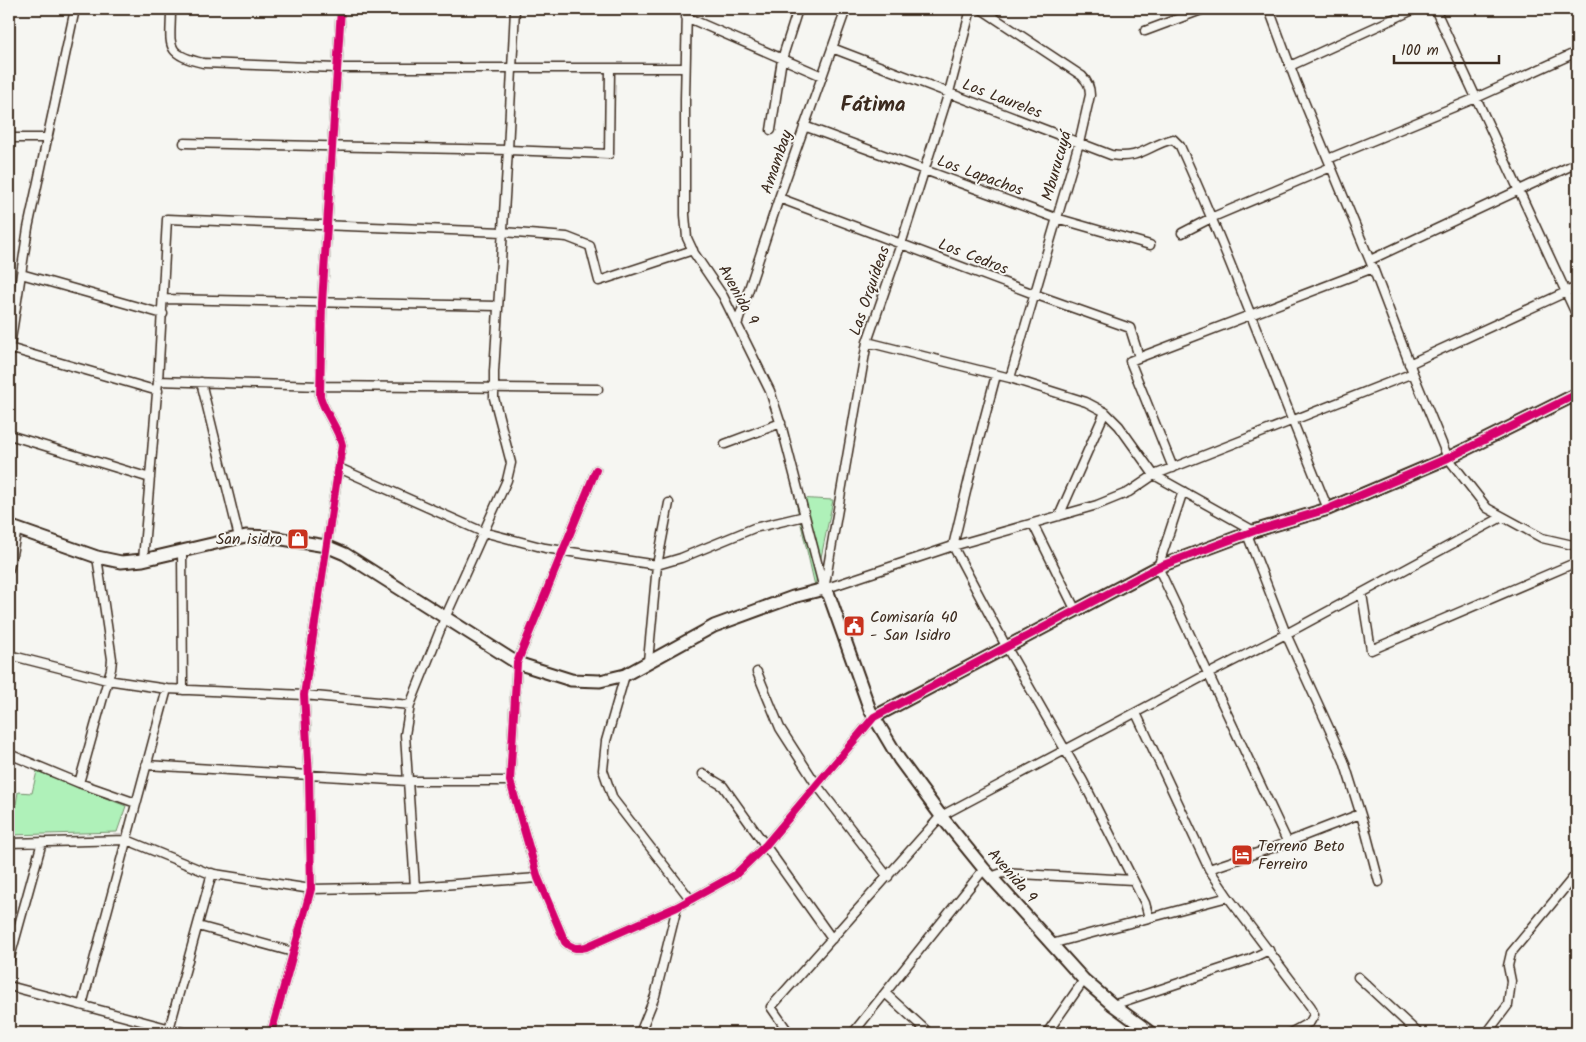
<svg xmlns="http://www.w3.org/2000/svg" width="1586" height="1042" font-family="Kalam,sans-serif">
<style>
.green{fill:#aff1b9;stroke:#758e6c}
.lines{fill:none;stroke-linecap:round;stroke-linejoin:round}
.street-casing{stroke:#3b2a1e;stroke-width:11}
.secondary-casing{stroke:#3b2a1e;stroke-width:15}
.street{stroke:#f6f6f2;stroke-width:8}
.secondary{stroke:#f6f6f2;stroke-width:11}
.cycleway-casing{stroke:#f6f6f2;stroke-width:11}
.cycleway{stroke:#d6006c;stroke-width:8}
.labels{text-anchor:middle;dominant-baseline:central;stroke-width:4;stroke-linejoin:round;paint-order:stroke}
.street-label{font-size:16px;fill:#3b2a1e;stroke:#f6f6f2}
.poi-label{font-size:16px;fill:#3b2a1e;stroke:#f6f6f2;text-anchor:start}
.district-label{font-size:21px;font-weight:bold;fill:#3b2a1e;stroke:#f6f6f2}
</style>
<rect width="100%" height="100%" fill="#f6f6f2"/>
<filter id="ink" filterUnits="userSpaceOnUse"><feTurbulence type="fractalNoise" baseFrequency=".02" numOctaves="2"/><feDisplacementMap in="SourceGraphic" scale="10" xChannelSelector="R" yChannelSelector="G"/><feConvolveMatrix kernelMatrix="1 2 1 2 8 2 1 2 1" color-interpolation-filters="sRGB"/></filter>
<g filter="url(#ink)">
<path class="green" d="M795 498 833 500 815 586Z
M37 771 126 806 117 832 11 835 18 792 32 793Z"/>
<g class="lines">
<g class="street-casing">
<path id="street" d="M171 9C171 45 163 54 203 63L337 68H685
M687 9 685 99V215L687 238 694 253 723 296 770 391 782 428 824 589
M981 9 1082 76C1088 82 1090 87 1090 95L1079 143 1010 378
M1269 9 1296 82 1373 268 1413 373 1448 458 1487 508 1542 538 1577 546
M1435 9 1577 316
M686 17 822 76
M1145 31 1204 9
M832 48 1111 155C1140 160 1147 146 1173 139L1180 146C1234 265 1278 388 1328 509
M1290 66 1415 9
M804 126 1056 218 1150 245
M771 130 782 59 798 9
M9 138H48
M184 143 508 150 609 154 610 68
M1328 159 1476 98 1577 52
M779 198 1034 294 1130 328 1139 357
M1182 233 1213 217 1331 167
M1370 260 1577 163
M21 274 163 314
M164 299 497 306
M737 325 779 198 846 9
M867 342 1010 378 1086 402 1105 412 1119 426 1154 475 1254 531
M9 348 158 391
M9 353 28 228 75 9
M1409 364 1577 287
M996 375 974 458 953 546 1007 648 1083 781 1145 903 1149 918
M158 381 320 386 598 389
M201 382 239 537
M9 435 150 478
M725 444 781 423
M339 468 483 532 545 548 657 565 681 558 754 528 805 516
M1173 468 1130 361 1373 268
M596 470 517 663 510 781 538 878 565 942C572 949 577 949 586 947L677 907 735 875 765 846 874 717
M1183 491 1158 567 1287 841
M1059 516 1105 412
M1033 524 1076 611
M1247 534 1286 634 1344 761 1364 825 1379 882
M182 550 183 690
M143 560 158 381 167 219 503 232 567 237 590 246 599 281 693 250
M9 569 17 529
M825 584 867 342 901 244 949 92 971 9
M824 589 953 546 1097 505 1129 492 1154 475 1413 373
M1362 594 1371 650 1577 562
M9 655 107 680 167 689 304 695 410 705
M648 661 657 565 669 503
M757 672 780 728 816 784 888 877
M625 675 606 741 603 770 613 799 691 900
M1136 713 1209 869 1228 897 1311 1007 1314 1015 1310 1022 1290 1033
M9 754 79 783 136 803
M146 765 407 781H510
M703 774 723 786 832 939
M79 783 111 669 112 659 97 557
M9 843 127 840 208 873 311 889 415 887 538 878
M1209 869 1275 847 1360 814
M991 877 1002 873 1133 880
M415 887 405 735 410 705 445 618 507 480 511 463 494 398V372L508 150 515 9
M198 926 293 952
M1051 944 1228 897
M9 961 42 842
M1358 977 1418 1033
M9 986 186 1033
M885 993 929 1033
M82 1005 167 689
M1113 1005 1248 960 1269 950
M168 1033 212 873
M271 1033 311 889 309 776 304 695 342 445C338 427 325 414 320 396L322 303 341 9
M640 1033 655 996 677 907
M789 1033 771 1007 941 816 1208 674 1286 634 1502 517
M853 1033 984 869
M1047 1033 1084 980
M1487 1033 1508 1005 1511 981 1508 966 1511 953 1577 873"/>
</g>
<g class="secondary-casing">
<path id="secondary" d="M9 526 97 557 121 562 143 560 246 536 270 537 326 546 345 554 517 663 571 680 600 681 625 675 714 626 793 597 824 589 829 595 870 710 899 759 941 816 984 869 1084 980 1113 1005 1151 1033
M874 717 1158 567 1254 531 1328 509 1448 458 1577 394"/>
</g>
<use href="#street" class="street"/>
<use href="#secondary" class="secondary"/>
<g class="cycleway-casing">
<path id="cycleway" d="M596 470 517 663 510 781 538 878 565 942C572 949 577 949 586 947L677 907 735 875 765 846 874 717 1158 567 1254 531 1328 509 1448 458 1577 394
M271 1033 311 889 309 776 304 695 342 445C338 427 325 414 320 396L322 303 341 9"/>
</g>
<use href="#cycleway" class="cycleway"/>
</g>
</g>
<defs>
<g id="shop-square" transform="scale(1.125)"><rect x="-9" y="-9" width="18" height="18" rx="4" fill="#c8321e" stroke="#f6f6f2"/><path d="M-5-2.5h2.3a2.7 3.5 0 0 1 5.4 0H5L5.5 6h-11ZM-1.5-2.5h3a1.5 2.3 0 0 0-3 0Z" fill="#fff"/></g>
<g id="civic-square" transform="scale(1.125)"><rect x="-9" y="-9" width="18" height="18" rx="4" fill="#c8321e" stroke="#f6f6f2"/><path d="M-.6-6.5H3V-4.5H.6V-3L4-1V1h2V6H-6V1h2V-1L-.6-3ZM-1.2 2.5V6h2.4V2.5Z" fill="#fff"/></g>
<g id="hotel-square" transform="scale(1.125)"><rect x="-9" y="-9" width="18" height="18" rx="4" fill="#c8321e" stroke="#f6f6f2"/><path d="M-6-4.5h1.5V1H6V5H4.5V3h-9V5H-6ZM-4 0a1.8 1.8 0 1 1 3.6 0ZM.5 0V-2.5h3Q6-2.5 6 0Z" fill="#fff"/></g>
</defs>
<g fill-rule="evenodd">
<use href="#shop-square" x="298" y="539"/>
<use href="#civic-square" x="854" y="626"/>
<use href="#hotel-square" x="1242" y="855"/>
</g>
<g class="labels">
<g class="street-label">
<text transform="translate(1002 99) rotate(21)">Los Laureles</text>
<text transform="translate(777 162) rotate(-71)">Amambay</text>
<text transform="translate(1057 166) rotate(-74)">Mburucuyá</text>
<text transform="translate(980 176) rotate(20)">Los Lapachos</text>
<text transform="translate(973 257) rotate(21)">Los Cedros</text>
<text transform="translate(870 291) rotate(-71)">Las Orquídeas</text>
<text transform="translate(738 295) rotate(61)">Avenida 9</text>
<text transform="translate(1012 876) rotate(49)">Avenida 9</text>
</g>
<g class="poi-label">
<text x="282" y="539" text-anchor="end">San isidro</text>
<text x="870" y="617">Comisaría 40<tspan x="870" dy="18">- San Isidro</tspan></text>
<text x="1258" y="846">Terreno Beto<tspan x="1258" dy="18">Ferreiro</tspan></text>
</g>
<g class="district-label">
<text x="873" y="105">Fátima</text>
</g>
</g>
<rect width="1586" height="1042" fill="none" stroke="#f6f6f2" stroke-width="30"/>
<rect x="15" y="15" width="1556" height="1012" fill="none" stroke="#3b2a1e" stroke-width="2" filter="url(#ink)"/>
<path d="M1394 55v8h105v-8" fill="none" stroke="#3b2a1e" stroke-width="2.5"/>
<text x="1401" y="55" font-size="15" fill="#3b2a1e" stroke="#f6f6f2" stroke-width="4" paint-order="stroke">100 m</text>
</svg>
